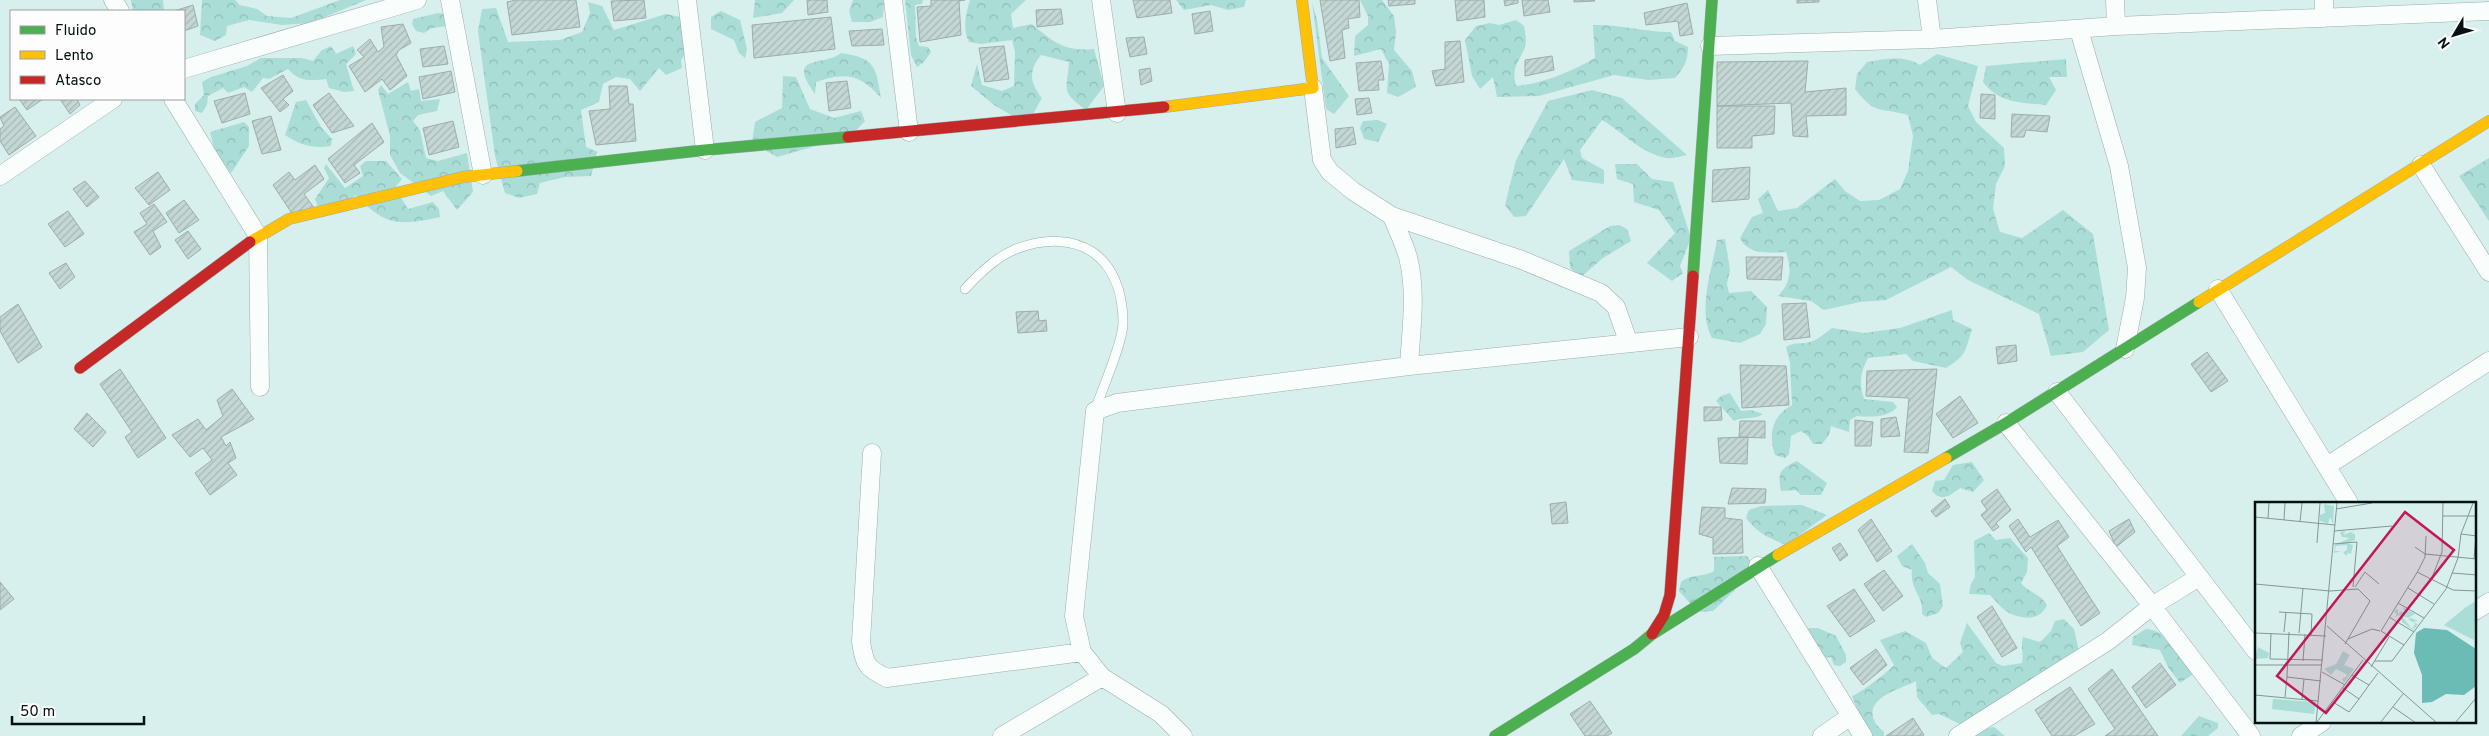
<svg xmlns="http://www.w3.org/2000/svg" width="2489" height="736" font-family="Overpass,sans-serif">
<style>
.forest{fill:url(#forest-crowns)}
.building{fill:url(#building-hatch);stroke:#9badac}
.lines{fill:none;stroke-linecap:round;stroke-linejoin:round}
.lane-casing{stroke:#9badab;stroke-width:10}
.street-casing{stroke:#9badab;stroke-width:19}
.fast-casing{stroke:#9badab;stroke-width:12}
.slow-casing{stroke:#9badab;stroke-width:12}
.jam-casing{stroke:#9badab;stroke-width:12}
.lane{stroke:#f9fdfc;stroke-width:9}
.street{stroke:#f9fdfc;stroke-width:18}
.fast{stroke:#4caf50;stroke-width:11}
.slow{stroke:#ffc107;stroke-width:11}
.jam{stroke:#c62828;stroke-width:11}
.inset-road{fill:none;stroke:#839795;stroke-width:1}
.view{fill:#c2185b;fill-opacity:0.15;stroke:#c2185b;stroke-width:2.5}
.inset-edge{fill:none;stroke:#031210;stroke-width:2.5}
</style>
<defs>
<pattern id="forest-crowns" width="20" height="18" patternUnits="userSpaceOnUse" patternTransform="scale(1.25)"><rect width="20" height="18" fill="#a9ddd6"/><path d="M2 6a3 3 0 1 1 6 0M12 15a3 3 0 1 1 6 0" fill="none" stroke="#90bdb7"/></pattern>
<pattern id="building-hatch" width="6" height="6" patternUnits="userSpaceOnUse" patternTransform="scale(1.25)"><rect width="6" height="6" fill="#c4d7d5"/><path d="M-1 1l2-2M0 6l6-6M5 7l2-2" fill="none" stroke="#a7b8b6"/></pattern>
</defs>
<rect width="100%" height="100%" fill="#d8f0ed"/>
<path class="forest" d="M131 0H163L164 11H133Z
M202 0H235L240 5 257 9 267 16 291 18 340 0H366L310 23 282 25 249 20 227 26 226 35 215 41 200 35Z
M755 0H794L782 13 753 18Z
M853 0H884L883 17 870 22H852L849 11Z
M905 0H923L922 4 915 5 916 37 919 46 928 47 931 52 924 62 917 67 911 55Z
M970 0H1026L1011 14 1013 28 1032 24C1053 42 1065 52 1094 49L1104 86 1086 110C1060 91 1067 91 1069 62L1041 55C1028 71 1030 83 1042 98L1033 114 1018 119 994 105 971 86 977 64 982 85 1002 91 1014 86 1015 52 1012 40 981 44 969 42C962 29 966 13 970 0Z
M1176 0H1246L1244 7 1228 10 1211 5 1184 10Z
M1360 0H1382L1394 16 1396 32 1394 50 1412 71 1416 87 1398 97 1387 93 1389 64 1381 49 1354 56 1355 36 1368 25V16Z
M588 2 602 6 614 30 666 14 680 17 698 34 681 60 682 68 666 75 659 68 640 91 630 79 616 77 603 84 599 102 581 110 586 147 597 152 591 176 565 177 540 183 537 194 519 198 505 193 495 156 478 31 482 9 496 8 508 42 560 40 582 32 590 13Z
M1312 2 1317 20 1322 58 1349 96 1334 114 1326 109Z
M721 11 740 20 747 49 745 58 739 53 734 40 711 29V17Z
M438 13 444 14 448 26 432 28 424 33 416 31 412 24 413 19Z
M1516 20 1524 26C1525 32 1527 41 1525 47 1519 63 1511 66 1516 86 1545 83 1570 72 1595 58L1593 25C1619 24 1644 32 1671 32L1675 41 1688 47C1688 61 1684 68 1675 78L1648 80 1614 75 1539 96 1497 97 1493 77 1480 89 1472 76 1465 40 1476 26 1490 23 1499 25Z
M331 46 336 54 353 46 356 54 346 64 354 91 344 92 329 88 326 79C311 81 299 82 288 69L269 79 263 78 252 92 244 87 228 93 223 88 208 96 207 105 202 113 195 111V104L204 95 202 82 211 77 247 66 261 58H302L313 61 322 50Z
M841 53C875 58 876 66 881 98 859 74 847 72 816 82L815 94C785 53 824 67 841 53Z
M1937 54 1978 66 1968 106 1976 122 2004 148 2005 166 1996 184 1993 209 2000 232 2022 238 2063 210 2093 234 2109 330 2083 352 2051 356 2039 314 1968 280 1951 267 1886 300 1860 302 1824 310 1811 301 1778 296C1791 283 1792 269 1786 252 1769 253 1748 255 1740 238L1752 217 1763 213 1758 199 1768 190 1778 211 1797 208 1835 179 1845 191 1860 201 1879 200 1900 189 1908 171 1913 136 1908 115C1880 107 1876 116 1855 89L1857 74 1867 62C1886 59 1903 55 1920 65Z
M2066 59 2067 77H2049L2056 90 2046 105C2023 103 1998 103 1983 82L1986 66Z
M783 76 796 77 810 109 834 118 861 111 865 121 851 136 777 157 752 143 755 122 782 108Z
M408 82 411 91 419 89 421 101 440 99 437 111 418 115 413 121 420 130 426 158 438 161 467 153 473 192 457 210 443 191 431 196 400 173 390 155V136L378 90 381 85 388 94Z
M1592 90 1622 98 1687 155C1681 156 1673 159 1667 158 1641 154 1623 132 1602 120L1580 150 1582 158 1604 170V184L1572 180 1564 159 1526 216 1514 217 1505 205 1516 160 1548 101Z
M306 100 321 127 332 139 331 146C313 149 300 145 285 135L296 102Z
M1378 120 1387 124 1378 142 1364 139 1360 128 1363 121Z
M244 122 249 127V146L231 173 216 156 210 132Z
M2489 158V221L2459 176Z
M366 161H386L402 179 395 188 408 209 433 202 439 209 440 217C399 226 385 226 356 195L322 218 315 199 329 178 324 168 326 164 345 188 363 176 360 166Z
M1615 164H1637L1652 179 1673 182 1691 238 1680 266 1683 273 1672 281 1647 263 1675 233 1659 210 1634 202 1633 184 1617 179Z
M1619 225 1627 229 1631 241 1603 258 1581 277 1570 268 1569 251 1610 226Z
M1725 239 1730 270 1727 284 1729 293 1751 291 1767 307 1766 324 1760 334 1740 343 1712 338C1697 310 1712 270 1717 240Z
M1952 310 1953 320 1972 329C1965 351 1967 355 1946 368L1913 361 1906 354 1868 358C1860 372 1859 384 1864 399L1893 402 1897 407C1888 418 1870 417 1857 416L1850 420 1849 432 1831 426 1829 435 1822 444H1813L1808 436 1801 431 1791 436 1789 454 1785 458 1775 455C1768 434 1772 416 1792 405L1790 363 1786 347C1794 342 1798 344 1806 343 1817 341 1824 334 1832 328L1864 333 1900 328Z
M1730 393 1741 411 1751 410 1763 414C1755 420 1744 416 1734 421L1716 401 1721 396Z
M1797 461 1827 483 1821 495H1801L1796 490 1781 491C1777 472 1780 469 1797 461Z
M1972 462 1984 480 1973 492 1960 488C1951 495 1941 503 1932 491L1935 481 1944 480 1953 465Z
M1802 505 1827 515 1786 545C1769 538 1757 533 1746 518L1749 510 1761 506Z
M1989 533 1996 540 2010 538 2028 558 2027 572 2021 583C2029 593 2041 594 2047 605 2039 624 2014 619 2001 607 1997 603 1994 599 1990 595L1969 594 1971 584 1975 577 1974 541Z
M1912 544 1925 563 1928 573 1940 584 1943 606 1938 613 1926 617 1922 614C1924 595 1909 589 1912 570L1902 566 1897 556Z
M1747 556 1751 562 1734 591 1713 611 1698 612 1679 591 1681 582C1692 573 1702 578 1714 571V557Z
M2064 619 2074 629 2080 656 1962 725 1939 714 1932 715 1917 697 1916 681C1904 688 1864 697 1874 720 1875 724 1881 729 1884 732V736H1868L1852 696C1859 694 1889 671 1894 665L1880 640 1905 631 1926 643 1932 658 1946 668 1963 652 1960 643 1967 623 1996 663 2003 666 2022 663C2024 653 2020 647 2023 637L2040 642 2051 631 2055 621Z
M1809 628H1818L1836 636 1846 655V662L1840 666 1834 665 1831 657 1820 659 1803 632Z
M2146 629C2166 630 2190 655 2192 675L2180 683 2168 667 2160 650 2132 645 2133 637Z
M2199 716 2218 723V728L2208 736H2181Z
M1994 727 2005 736H1974L1981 729Z"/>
<path class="building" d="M516 0H576L580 27 512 35 507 2Z
M644 0 646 18 614 21 611 1Z
M807 0H827L828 12 808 15Z
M931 0H965L959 1 961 35 920 42 917 7 931 6Z
M1133 0H1170L1172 13 1137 18Z
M1320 0H1359L1360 17 1348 19 1349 28 1342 30 1345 58 1330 61Z
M1388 0H1415V4L1389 6Z
M1455 0H1484L1485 17 1457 21Z
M1504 0H1518V3L1505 6Z
M1522 0H1548L1550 12 1524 16Z
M1574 0H1594L1595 1 1574 2Z
M1797 0H1819V2L1797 3Z
M1687 3 1693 34 1680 36 1678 21 1646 25 1644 13Z
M193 5 198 26 184 31V11H174Z
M1061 9 1063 24 1037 27 1036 10Z
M1210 11 1213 31 1195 34 1192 14Z
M831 17 835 49 754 58 752 25Z
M403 24 411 43 399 50 396 55 407 76 390 90 382 79 365 92 349 66 364 57 357 50 370 39 378 52 384 47 381 27Z
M882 29 884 45 852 46 849 31Z
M1144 37 1147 54 1130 57 1126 38Z
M1460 41 1464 82 1436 86 1432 71 1445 69V42Z
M444 46 448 64 423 67 420 49Z
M1004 46 1009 79 985 82 979 48Z
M1552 56 1554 70 1525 76V60Z
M1381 61 1384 80H1378L1379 90 1359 91 1356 63Z
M1808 61 1805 92 1846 88V115L1806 116 1808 137 1793 136 1791 103 1717 106V62Z
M1150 68 1152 81 1141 85 1139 70Z
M451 71 455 92 423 99 419 77Z
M283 75 293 91 283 99 289 105 280 112 261 88Z
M847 81 851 108 829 111 826 83Z
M609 86H627L629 104H633L636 141 596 145 589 111 610 109Z
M245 93 250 114 222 123 214 101Z
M329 93 354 126 332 133 313 105Z
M1981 94 1995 95V119L1980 118Z
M1369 98 1372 113 1357 115 1355 99Z
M19 99H43L27 110Z
M60 99H77L80 105 70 114Z
M1717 106H1775L1774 134 1752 136V148H1717Z
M15 107 36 136 9 155 0 141V129L4 126 0 117Z
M2012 114 2050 116 2047 132 2026 130 2024 137H2011Z
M271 116 281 150 262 154 252 121Z
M453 121 459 147 429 155 423 128Z
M372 123 384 142 354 165 360 173 345 183 328 159Z
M1353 127 1356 144 1336 148 1335 129Z
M315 165 324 179 304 194 315 209 293 215 273 185 289 172 295 180Z
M1750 167 1749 199 1712 202 1713 170Z
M158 172 170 190 149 205 135 188Z
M85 181 99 197 87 207 73 189Z
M184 200 199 220 179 233 166 213Z
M154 204 167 222 153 231 161 247 150 255 134 232 147 224 140 213Z
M68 211 84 234 65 247 48 224Z
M188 231 201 249 188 259 175 240Z
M1746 257H1783L1781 280 1747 279Z
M66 263 75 277 60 289 49 273Z
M1806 303 1810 337 1784 340 1782 304Z
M18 304 42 347 18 363 0 331V317Z
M1038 311 1039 321 1046 320 1047 331 1018 333 1016 312Z
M2016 345 2017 361 1998 364 1996 347Z
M2207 352 2228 381 2211 392 2191 364Z
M1740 365 1786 366 1789 405 1742 408Z
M120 369 166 438 138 458 125 437 132 432 100 384Z
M1937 369 1928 453 1904 452 1909 398 1866 396 1867 371Z
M232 389 254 419 221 437 226 446 230 442 236 458 228 463 237 475 210 495 195 473 212 460 203 448 190 457 172 435 198 419 206 430 223 416 217 400Z
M1960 396 1978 423 1953 438 1936 414Z
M1704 407H1721L1722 420 1704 421Z
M87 413 106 432 93 447 74 429Z
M1896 417 1900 436 1881 437V419Z
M1855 420 1873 422 1871 446H1855Z
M1740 421H1765V438L1739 437Z
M1748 437 1747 464 1720 463 1718 438Z
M1732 488 1766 489 1765 503 1728 504Z
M1997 489 2011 510 1996 523 1999 527 1993 531 1981 515 1987 510 1981 501Z
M1945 499 1950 507 1936 517 1931 511Z
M1566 502 1568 523 1552 524 1550 504Z
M1702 507 1725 508V518L1742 520 1743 553 1713 554V538L1699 534Z
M1871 519 1892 551 1877 562 1858 530Z
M2018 519 2030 537 2058 520 2069 537 2057 546 2100 613 2081 626 2031 547 2026 552 2009 526Z
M2129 519 2135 532 2116 547 2109 531Z
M1840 543 1848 555 1840 561 1832 548Z
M1884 570 1903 596 1883 611 1864 584Z
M0 582 14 599 0 610Z
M1854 589 1875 621 1850 637 1827 606Z
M1992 606 2017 648 2002 657 1977 617Z
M1876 649 1887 665 1863 685 1850 668Z
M2160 663 2176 685 2146 708 2132 687Z
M2112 669 2158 736H2105L2115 729 2088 689Z
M2070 687 2095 724 2074 736H2052L2035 710Z
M1590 701 1612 733 1607 736H1585L1570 714Z
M1913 718 1924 735 1922 736H1886Z"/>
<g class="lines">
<g class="lane-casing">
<path id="lane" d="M965 289C979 274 996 257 1016 249 1078 226 1123 256 1123 323 1123 342 1102 390 1095 410"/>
</g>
<g class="street-casing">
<path id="street" d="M113 0 120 11
M450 0 483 175
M687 0 705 150
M893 0 909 132
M1101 0 1117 113
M1927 0 1932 39
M2115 0 2116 26
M2324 18V0
M2079 30 2119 166 2137 268 2135 298 2125 349
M1710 46 1932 39 2116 26 2489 11
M184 69 417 0
M1313 88 1322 160 1330 172 1353 191 1392 216 1522 260 1601 293 1616 307 1628 341
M173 99 258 236 260 387
M2421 165 2489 272
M0 176 113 99
M1392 216C1397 229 1404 243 1408 257 1417 293 1411 330 1409 366
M2218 289 2349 503
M2057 392 2256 651
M2006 423 2142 593 2251 736
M872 453 861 642C865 665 866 668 887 678L1082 652
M2327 466 2489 361
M1758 566 1863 736
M2475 611 2489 602
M1002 736 1102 677
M1183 736 1161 714 1102 677 1082 652 1074 616 1095 411 1117 403 1409 366 1689 337
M1822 736 1851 716
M1958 736 2108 641 2152 606 2199 577
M2301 736 2322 722"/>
</g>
<g class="fast-casing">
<path id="fast" d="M517 171 705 150 848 137
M1693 276 1712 0
M1946 458 2006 423 2199 302
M1495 736 1634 649 1651 635 1778 555"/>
</g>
<g class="slow-casing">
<path id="slow" d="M1164 107 1313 88 1302 0
M250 242 289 219 463 177 517 171
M2199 302 2489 121
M1778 555 1946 458"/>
</g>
<g class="jam-casing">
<path id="jam" d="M848 137 1164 107
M80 368 250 242
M1652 634 1664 615 1670 595 1693 276"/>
</g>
<use href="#lane" class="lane"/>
<use href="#street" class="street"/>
<use href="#fast" class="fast"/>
<use href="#slow" class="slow"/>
<use href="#jam" class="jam"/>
</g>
<g transform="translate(2255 502)">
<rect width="221" height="221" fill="#d8f0ed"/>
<path d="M221 99 219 138 189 123 211 105Z" fill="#a9ddd6"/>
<path d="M69 2 79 4 78 22 75 15 73 22 65 19V13L70 11ZM101 28 96 31 100 32V38L92 41 98 43 96 52 93 51 91 54 88 50 92 48V43L81 44 80 49H86L79 51 80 43 95 36 87 35 85 30 90 29 89 33ZM147 105 160 112 153 116 147 114 157 127 160 122 153 117 156 116 163 119 157 120 163 122 158 128 147 120 145 113 136 116 142 113 139 109 143 107V112L146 109 152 113ZM3 145 14 151 13 156 0 157ZM88 149 95 153 89 163 99 167 89 181 87 177 92 174 91 172 81 167 76 173 69 167 81 162ZM18 197 61 200 59 212 17 207Z" fill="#a9ddd6"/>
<path d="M169 126 192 128 221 147V184L209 193 191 192 177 200 167 201V173L159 151 161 131Z" fill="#6abcb4"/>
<path class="inset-road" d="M81 7 117 1M188 14H222M0 15 80 23M13 16 14 1M29 18 30 1M45 20 47 1M79 29 137 24M206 32 222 34M62 41 65 1M78 42 102 40 98 85M160 45 170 52 222 57M219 57 221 33M162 70 198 88 222 89M197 71 222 73M176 78 187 50 188 1M0 82 75 89 103 87 115 99 90 142M100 85 110 70 124 82M153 86 179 102M143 101 169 116M24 110 57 112 56 133M134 115 159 130M72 124 182 221M29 130 31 110M0 131 71 134M16 131 15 157 68 158M44 131 48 86M93 137 117 127 125 129M149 143 126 129 163 69 170 55 171 34M48 159 50 132M120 159H137L191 87 203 56 206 32 218 1M0 163H67M116 165 134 135M67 170 90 183M97 173 114 183 123 171M32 175 34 130M88 186 104 197 114 183M0 193 63 199M30 195 32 175 66 179M47 197 49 177M78 200 94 210 104 197M138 205 161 221M62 220 108 158M61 221 82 1M125 221 148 192M200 221 222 195"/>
<path class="view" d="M150 10 199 48 71 211 22 174Z"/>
<rect width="221" height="221" class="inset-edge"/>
</g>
<rect x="10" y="10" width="175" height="90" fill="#fdfdfd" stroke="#999f9e"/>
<rect x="20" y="26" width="25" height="8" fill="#4caf50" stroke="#999f9e"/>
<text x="55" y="35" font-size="15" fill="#031210">Fluido</text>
<rect x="20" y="51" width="25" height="8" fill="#ffc107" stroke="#999f9e"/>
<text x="55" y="60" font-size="15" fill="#031210">Lento</text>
<rect x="20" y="76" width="25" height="8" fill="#c62828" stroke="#999f9e"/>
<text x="55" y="85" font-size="15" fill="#031210">Atasco</text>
<g transform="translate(2454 35) rotate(232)" stroke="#fdfdfd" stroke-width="4" paint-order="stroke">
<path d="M0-4L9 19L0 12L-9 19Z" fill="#031210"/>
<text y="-8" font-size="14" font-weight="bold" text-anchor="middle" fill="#031210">N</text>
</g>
<path d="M12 716v8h132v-8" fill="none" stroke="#031210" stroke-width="2.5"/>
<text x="20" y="716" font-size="15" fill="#031210" stroke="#fdfdfd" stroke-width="4" paint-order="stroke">50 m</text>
</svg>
